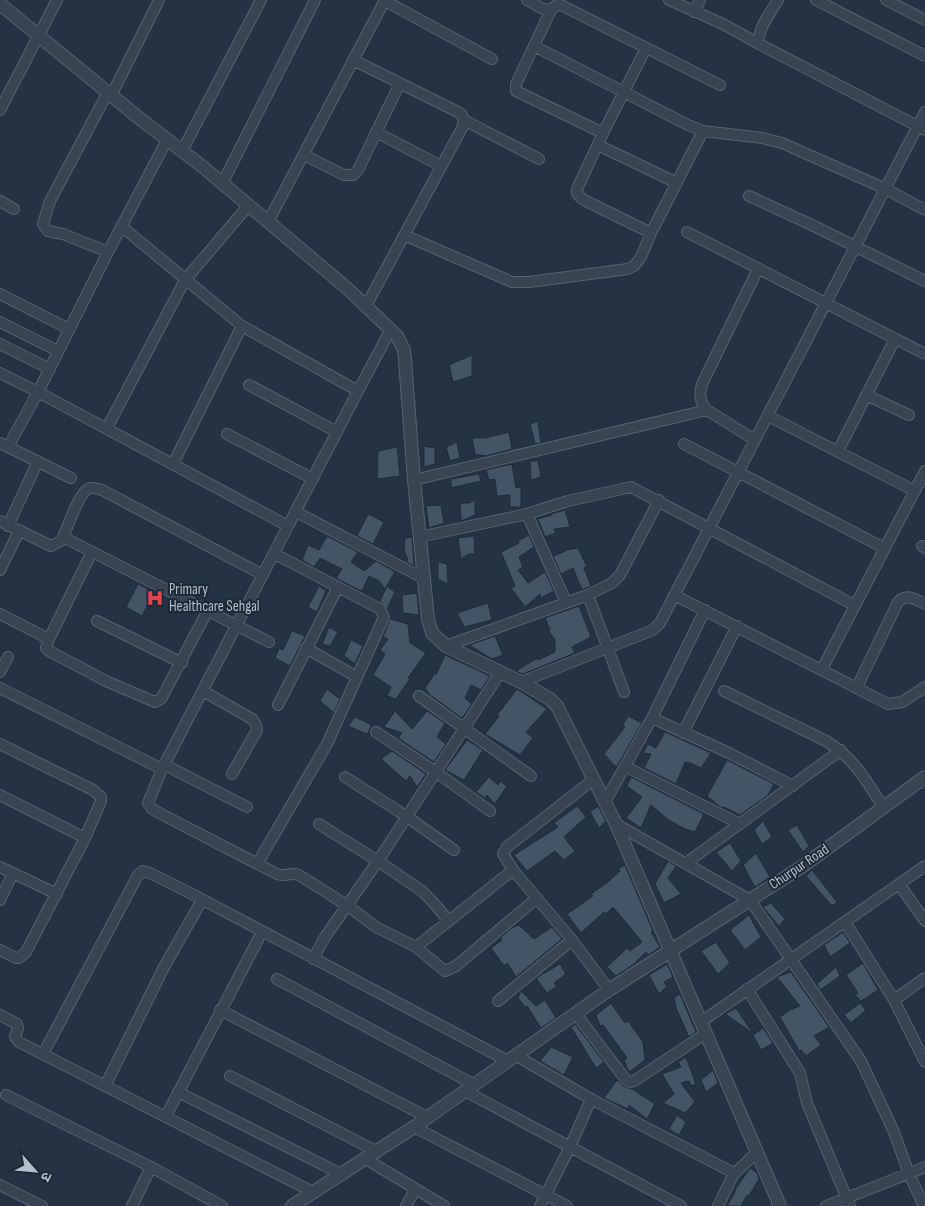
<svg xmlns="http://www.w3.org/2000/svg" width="925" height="1206" font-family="'Sofia Sans Condensed','Noto Sans Devanagari',sans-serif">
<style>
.building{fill:#445467;stroke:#1f2b39}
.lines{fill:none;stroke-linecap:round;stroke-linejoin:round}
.minor-casing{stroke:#56626f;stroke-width:12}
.tertiary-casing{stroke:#56626f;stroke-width:14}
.minor{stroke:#384452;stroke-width:10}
.tertiary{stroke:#384452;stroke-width:12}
.labels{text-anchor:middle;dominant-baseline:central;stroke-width:4;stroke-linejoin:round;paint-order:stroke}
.poi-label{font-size:15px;fill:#b5bfcc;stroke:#1d2937;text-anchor:start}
.street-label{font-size:15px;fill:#b5bfcc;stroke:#1d2937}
</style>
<rect width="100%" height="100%" fill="#243243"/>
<path class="building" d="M472 355V376L453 382 449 365Z
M538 421 541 443 535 444 530 424Z
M509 432 512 449 486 456 475 454 472 438H485Z
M457 442 460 458 450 461 446 447Z
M424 446 435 448V464L424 467Z
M397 447 400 476 377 479 378 451Z
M530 461H538L541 477 531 480Z
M512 464 516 488 521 487V507H510V495L497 496 495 479 489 480 486 470Z
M479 474 481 481 451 488V479Z
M475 500V515L461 521 460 503H469Z
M441 505 444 523 429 528 426 506Z
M565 510 570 527 554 529 556 533 545 537 538 519 552 515 551 514Z
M368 514 384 522 373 544 357 536Z
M529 535 534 547 519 557 523 567 518 570 528 583 545 572 554 591 541 598 540 594 525 607 511 588 515 586 501 552 519 543 518 541Z
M327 536 358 552 351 562 364 571 376 561 395 572 385 589 379 581 369 576 362 591 359 590 336 578 342 569 320 558 314 567 302 560 308 545 319 550Z
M474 536 475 554H469L461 559 458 538Z
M412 537 414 565V566L405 561 408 560 404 550 405 538Z
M578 548 587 567 584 568 591 586 582 590 573 568 561 574 553 556 566 551 565 550Z
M438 562 447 564 448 584 438 579Z
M138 584 154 592 142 616 126 607Z
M319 586 326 591 317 612 308 607Z
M387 586 395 592 387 609 380 601Z
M417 593 419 615 403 613 402 595Z
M488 603 492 620 464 627 457 613Z
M579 606 591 637 572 647 575 653 523 674 516 671 537 658 538 660 555 652V640L548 630H550L545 618Z
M390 619 408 624 410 643 426 653 408 678 410 679 396 699 387 696 391 687 373 675 385 654 380 650 388 639 383 637Z
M329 627 338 632 330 646 322 644Z
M292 631 305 636 290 666 275 658 279 648 283 650Z
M495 636 503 655 492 659 469 645Z
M351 640 363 646 355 664 344 656Z
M445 655 490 676 481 690 471 685 465 698 472 704 462 718 430 695 425 688 435 673 436 675Z
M327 689 340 699 334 713 320 701Z
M517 689 547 709 526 732 533 738 520 755 485 734 499 716 497 715Z
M395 711 412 729 427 711 445 723 437 737 446 744 434 762 398 738 402 733 384 727Z
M628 716 642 723 617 766H615L604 754 625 727 623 725Z
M355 717 372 725 367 734 348 726Z
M665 732 711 753 701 768 688 762 687 763 685 762 676 784 644 768 651 754 643 753 648 744 656 748Z
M467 740 483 750 464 780 445 770Z
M392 751 426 774 417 787 410 776 406 781 381 759Z
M727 760 774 784 768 795 740 815 724 807 723 808 719 806 707 796Z
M489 777 498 785 500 781 507 786 495 804 487 795 485 798 476 792Z
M631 777 704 814 695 832 685 829 667 819 651 805 641 828 626 818 642 797 627 786Z
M577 806 586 817 564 837 575 851 564 860 555 851 527 871 514 855 558 827 554 823Z
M598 806 606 821 599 828 590 812Z
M763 821 772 837 762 844 754 830Z
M797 825 809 846 803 852 788 830Z
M730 843 741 861 732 871 716 852Z
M756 853 770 877 755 887 743 865Z
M668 861 676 866 668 878 681 894 664 903 655 884Z
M625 865 653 931 651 932 660 947 648 955 646 952 634 964 616 976 607 967 627 948 630 951 642 942 613 907 606 914 604 912 581 933 567 914 593 896 591 894 608 882 620 871 618 869Z
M812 870 837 902 832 906 806 876Z
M771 903 785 919 779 926 763 907Z
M749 915 761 937 745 950 730 930Z
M519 925 534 939 552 927 562 939 516 977 507 963 504 966 491 948 502 940 500 938 513 927Z
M843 932 850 943 830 957 824 945Z
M716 942 730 963 718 974 701 951Z
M863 963 878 990 861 1001 855 995 858 993 846 975Z
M560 964 566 974 554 983 557 986 547 993 536 978Z
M667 964 673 977 664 982 667 986 659 994 649 975Z
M836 967 840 976 820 990 817 984Z
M791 972 829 1027 814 1036 821 1045 806 1056 801 1050 799 1051 780 1017 790 1010 800 1006 777 977Z
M521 991 536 1006 545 1000 556 1018 541 1028 527 1006 526 1008 518 998Z
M680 994 696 1032 689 1037 676 1008 674 998Z
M611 1003 625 1023 628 1021 643 1042 645 1060 629 1072 624 1060 627 1058 603 1025 600 1026 596 1015Z
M860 1003 866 1010 851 1023 844 1015Z
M736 1008 752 1032H751L725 1014Z
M575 1024 604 1062 596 1068 571 1027Z
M763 1028 773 1043 761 1050 753 1035Z
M551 1047 573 1057 564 1075 540 1061Z
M686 1057 696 1084 691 1086 689 1081 681 1083 695 1102 685 1113 663 1103 674 1094 662 1074 681 1067 678 1062Z
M713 1070 718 1083 706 1092 701 1080Z
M617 1080 623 1086 632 1089 655 1104 647 1119 629 1105 628 1109 604 1098Z
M677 1115 686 1122 679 1135 669 1129Z
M750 1168 757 1173 759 1179 749 1196 747 1195 741 1206H727L736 1190H735Z"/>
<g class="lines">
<g class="minor-casing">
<path id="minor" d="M527 0C539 6 546 15 557 5H561L720 85
M669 0 723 24 759 44
M778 0C771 12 757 29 759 44L925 130
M816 0 925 56
M886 0 925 20
M385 1 492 59
M551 10 516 84V91L603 133
M694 12 700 0
M534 46 688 125 703 131 763 138 782 143 886 189 925 210
M646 48 603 133 577 189V193L581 198 588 202 651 233
M353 60 458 112 462 115 464 120 462 128 366 306
M108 92 50 201 43 224 48 231 63 234 108 252
M111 96 159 0
M0 110 57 0
M464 120 539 159
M376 132 441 166
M167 140 108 252 38 392 288 526
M598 145 677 183
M182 151 261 0
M304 155 344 175H353L358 170 400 83
M222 184 315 0
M749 196 814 226 925 281
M0 201 14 209
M268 222 385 0
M121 226 242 326 358 391
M687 232 925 354
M404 235 512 282H529L628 269 634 266 641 257 651 233 703 131
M0 294 69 329
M0 322 58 351
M391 329 358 391 162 769 148 803 152 809 165 816 277 874C285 877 291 872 299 875L348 906 376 927 416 947 445 971 456 966 537 898
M0 344 50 369
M0 373 38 392 8 447
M249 385 337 432
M866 395 909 415
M768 416 915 491
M107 428 185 280 248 206
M227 434 313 479
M755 440 707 410C699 401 699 393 703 382L758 269
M0 443 71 478
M684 444 884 548
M838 451 895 339
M173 464 242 326
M414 480 707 410
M296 512 423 578
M527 514 566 602
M0 521 51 546 61 541 63 537
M8 526 38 461
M419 537 527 514 568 501 631 487 854 605
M922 546 925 548
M0 570 19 531
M263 575 102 490C98 489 93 487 90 488 79 491 68 527 63 537L269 642
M588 595 624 692
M674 595 888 704 902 702 925 687
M0 614 49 639 92 552
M97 621 182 663
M49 639 46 648 49 651 106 681 155 702 161 699 208 610
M446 646 588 595 612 583 620 575 659 500
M306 648 357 677
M822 669 925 471
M0 672 8 657
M521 682 653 630 660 623 925 112
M857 687 898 602C907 593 915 599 925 604
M0 688 162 769
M203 691 252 719 256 725 257 730 232 774
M724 691 826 741C854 758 866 780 883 807
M419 696 531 776
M278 705 338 587
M652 718 729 753 793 786
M376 732 436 772 490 811
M683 733 737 626
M0 744 93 790 101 797V801L85 838 26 952 19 958H16L0 950
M165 765 247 807
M626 767 740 824
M345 777 406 816 454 850
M594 779 507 847 503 854 513 870 572 940 609 990
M0 795 85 838
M605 802 652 718 705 610
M319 824 378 861 422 891 432 901 449 921
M616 824 750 900 861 1061 894 1132 909 1174 924 1206
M686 863 841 750
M257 864 327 744 384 617 380 609 275 554
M0 867 57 894
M899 884 925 921
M0 900 13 873
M845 922 894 1000 925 1062
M416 947 513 870
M313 959 325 937 378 861 500 673
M277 979 475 1085
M747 989 800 1073 807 1103 850 1206
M894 1000 925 978
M498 1001 572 940
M220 1010 427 1117
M576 1014 626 1080 630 1082 634 1081 705 1034
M0 1015 17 1024 18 1028 15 1037 19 1042 313 1192
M701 1022 925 866
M43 1054 138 875 143 871 150 873 190 893 508 1061
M515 1055 591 1099 732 1172 735 1173 757 1152
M230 1076 376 1151
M105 1086 164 967 202 900
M465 1091 681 1206
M178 1092 341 1174
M6 1095 151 1167 222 1206
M166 1116 262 932
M414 1127 567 1206
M364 1158 444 1206
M0 1185 42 1206
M132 1206 151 1167
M406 1206 415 1190
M540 1206 570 1147 591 1099
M718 1206 734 1173
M826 1206 925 1167"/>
</g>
<g class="tertiary-casing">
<path id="tertiary" d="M0 4 139 118 203 167 348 289 397 336 404 350 405 360 414 480 428 619 432 633 446 646 521 682 550 699 557 706 616 824 780 1206
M292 1206 414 1127 609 990 803 866 925 777"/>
</g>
<use href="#minor" class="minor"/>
<use href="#tertiary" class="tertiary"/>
</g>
<defs>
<g id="hospital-bare" transform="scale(1.35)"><path d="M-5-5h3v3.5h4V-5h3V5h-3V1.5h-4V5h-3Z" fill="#e0444e" stroke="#1d2937" stroke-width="2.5" paint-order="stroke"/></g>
</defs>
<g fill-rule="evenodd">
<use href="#hospital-bare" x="155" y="598"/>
</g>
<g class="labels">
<g class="poi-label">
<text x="169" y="589">Primary<tspan x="169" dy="17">Healthcare Sehgal</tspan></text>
</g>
<g class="street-label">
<text transform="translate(799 867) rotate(-34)">Churpur Road</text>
</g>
</g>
<g transform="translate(35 1171) rotate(117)" stroke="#1d2937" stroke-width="4" paint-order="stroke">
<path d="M0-4L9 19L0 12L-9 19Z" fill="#b5bfcc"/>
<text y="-8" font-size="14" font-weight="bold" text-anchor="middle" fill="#b5bfcc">उ</text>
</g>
</svg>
